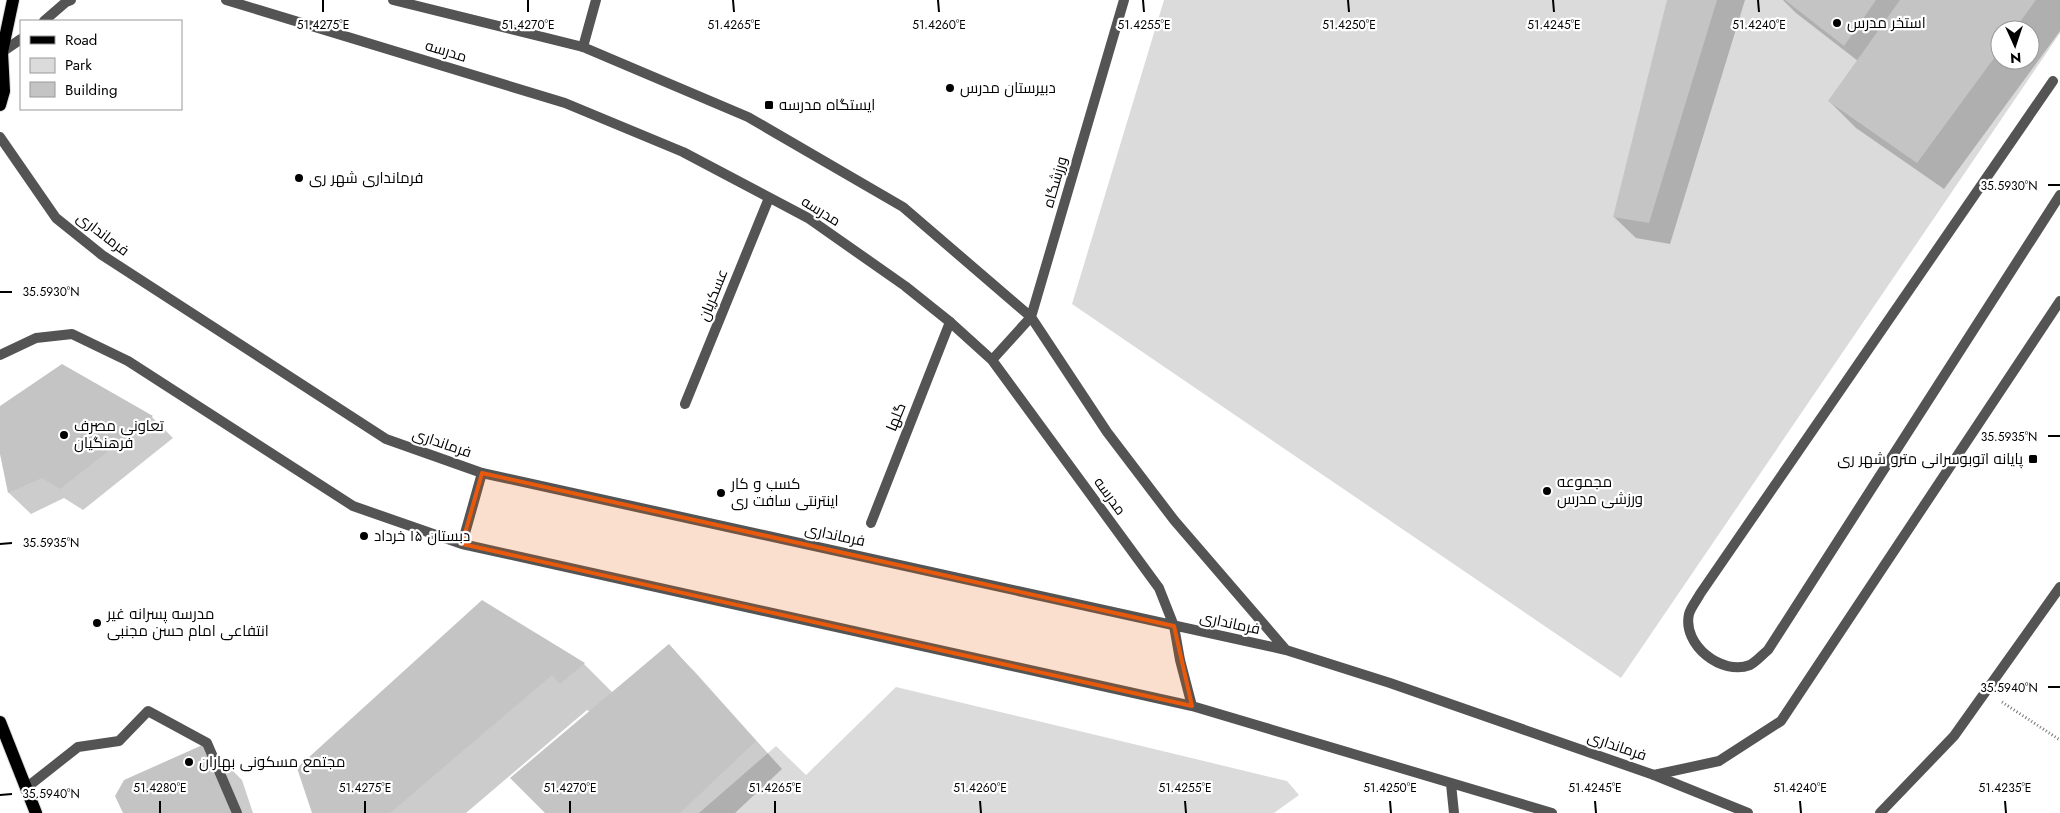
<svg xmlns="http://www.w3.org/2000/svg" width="2060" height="813" font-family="Jost,Cairo,sans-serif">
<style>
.green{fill:#dbdbdb;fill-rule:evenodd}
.shadow{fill:#0003;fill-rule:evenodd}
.building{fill:#c4c4c4}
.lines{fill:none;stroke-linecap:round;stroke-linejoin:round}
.primary-casing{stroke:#dbdbdb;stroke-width:14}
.path{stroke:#767676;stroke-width:3;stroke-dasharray:1 2.5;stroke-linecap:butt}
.service{stroke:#545454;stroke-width:10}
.minor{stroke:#545454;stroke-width:10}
.tertiary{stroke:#545454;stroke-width:10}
.primary{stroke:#000;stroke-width:12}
.marked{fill:#e8590c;fill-opacity:0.2;stroke:#e8590c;stroke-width:4;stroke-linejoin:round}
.ticks{fill:none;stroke:#000;stroke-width:2}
.poi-dot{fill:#000;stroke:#fff;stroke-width:2}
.labels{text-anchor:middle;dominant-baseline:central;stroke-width:4.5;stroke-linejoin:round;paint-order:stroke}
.poi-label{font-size:15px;fill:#000;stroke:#fff;text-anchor:start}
.street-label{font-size:15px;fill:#000;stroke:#fff}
.ticks-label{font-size:12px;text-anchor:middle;fill:#000;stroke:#fff;stroke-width:4.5;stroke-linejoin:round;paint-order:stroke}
</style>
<rect width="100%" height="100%" fill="#fff"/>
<path class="green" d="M1164 0H2060V33L1621 678 1072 304ZM2000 30H2030V60H2000Z
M896 687 1287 781 1299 795 1274 813H699L776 746 806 775Z"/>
<path class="shadow" d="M1668 0H1745L1670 244 1636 238 1614 217Z
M1783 0H2060V31L1944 189 1856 128 1829 101 1858 61 1796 13ZM2000 30H2030V60H2000Z
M0 407 152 417 173 438 83 510 64 498 31 514 9 493 0 448Z
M482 602 584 664 613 693 668 645 695 672 782 769 735 813H546L590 712 587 710 466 813H314Z
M207 745 242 780 253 813H124Z"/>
<path class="building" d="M1667 0H1717L1649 223 1613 217Z
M1785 0H1876L1844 46Z
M1900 0H2036L2014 30H2000V50L1917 163 1828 101Z
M62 364 153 416 60 489 42 478 8 493 0 454V406Z
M482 600 585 663 560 684 552 675 390 813H312L297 768Z
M669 644 756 741 680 813H545L510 778Z
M207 743 231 813H123L115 796 124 780Z"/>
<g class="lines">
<g class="primary-casing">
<path id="primary" d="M0 49 2 52 4 91 0 105
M2 52 13 0
M0 722 36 813"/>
</g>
<path class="path" d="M2002 702 2060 740"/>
<path class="service" d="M2053 81 1700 594C1697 600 1691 607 1689 614 1682 645 1722 676 1750 665 1756 662 1762 655 1768 650L2060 195
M1654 775 1719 761 1781 721 2060 301
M1880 813 1954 736 2060 587"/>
<path class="minor" d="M583 47 596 0
M685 404 769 198
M871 523 950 322
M26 788 78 747 119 741 148 711 207 743 237 813"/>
<path class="tertiary" d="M226 0 565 103 683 152 808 218 905 286 950 322 992 360 1159 588 1174 626 1180 660 1192 706
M393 0 583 47 748 117 903 207 1031 317 1107 432 1174 520 1286 650
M44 21 66 2 71 0
M2 52 21 39
M0 137 56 218 102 255 386 439 482 473 1286 650 1390 683 1654 775 1748 813
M0 355 36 338 72 334 128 361 353 506 462 544 1192 706 1552 813
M992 360 1031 317 1124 0
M462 544 482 473
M1451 784 1454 813"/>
<use href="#primary" class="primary"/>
</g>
<path class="marked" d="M482 473 1174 626 1192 706 462 544Z"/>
<path class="ticks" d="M323 0V12M528 0V12M733 0 734 12M938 0 939 12M1143 0 1144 12M1348 0 1349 12M1553 0 1554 12M1758 0 1759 12M2048 185H2060M0 292H12M2048 436H2060M0 544 12 543M2048 687H2060M0 795 12 794M160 801V813M365 801V813M570 801V813M775 801V813M980 801 981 813M1185 801 1186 813M1390 801 1391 813M1595 801 1596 813M1800 801 1801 813M2005 801 2006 813"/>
<g class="poi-dot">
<circle cx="1837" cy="23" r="5"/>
<circle cx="950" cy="88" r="5"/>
<rect x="764" y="100" width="10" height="10" rx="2.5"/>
<circle cx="299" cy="178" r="5"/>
<circle cx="64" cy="435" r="5"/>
<rect x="2028" y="454" width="10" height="10" rx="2.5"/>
<circle cx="1547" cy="491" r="5"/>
<circle cx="721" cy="493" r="5"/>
<circle cx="364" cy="536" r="5"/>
<circle cx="97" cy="623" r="5"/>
<circle cx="189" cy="762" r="5"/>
</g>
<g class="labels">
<g class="poi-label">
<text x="1847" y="23">استخر مدرس</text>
<text x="960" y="88">دبیرستان مدرس</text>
<text x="779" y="105">ایستگاه مدرسه</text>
<text x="309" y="178">فرمانداری شهر ری</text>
<text x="74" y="426">تعاونی مصرف<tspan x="74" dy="17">فرهنگیان</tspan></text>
<text x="2023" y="459" text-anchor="end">پایانه اتوبوسرانی مترو شهر ری</text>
<text x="1557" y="482">مجموعه<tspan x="1557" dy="17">ورزشی مدرس</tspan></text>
<text x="731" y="484">کسب و کار<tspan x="731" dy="17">اینترنتی سافت ری</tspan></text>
<text x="374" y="536">دبستان ۱۵ خرداد</text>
<text x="107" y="614">مدرسه پسرانه غیر<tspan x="107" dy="17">انتفاعی امام حسن مجنبی</tspan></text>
<text x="199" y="762">مجتمع مسکونی بهاران</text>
</g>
<g class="street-label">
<text transform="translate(446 51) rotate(17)">مدرسه</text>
<text transform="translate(1055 182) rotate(-74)">ورزشگاه</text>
<text transform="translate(821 211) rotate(32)">مدرسه</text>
<text transform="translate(103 234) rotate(37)">فرمانداری</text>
<text transform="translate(713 295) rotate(-68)">عسکریان</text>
<text transform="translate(896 417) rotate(-68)">گلها</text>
<text transform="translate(442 443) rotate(19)">فرمانداری</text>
<text transform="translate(1110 496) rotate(54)">مدرسه</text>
<text transform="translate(835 535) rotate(12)">فرمانداری</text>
<text transform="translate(1230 623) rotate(12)">فرمانداری</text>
<text transform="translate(1617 746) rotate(19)">فرمانداری</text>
</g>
</g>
<g class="ticks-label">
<text x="323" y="29">51.4275°E</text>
<text x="528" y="29">51.4270°E</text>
<text x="734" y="29">51.4265°E</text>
<text x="939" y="29">51.4260°E</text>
<text x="1144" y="29">51.4255°E</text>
<text x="1349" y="29">51.4250°E</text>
<text x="1554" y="29">51.4245°E</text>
<text x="1759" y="29">51.4240°E</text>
<text x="2009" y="190">35.5930°N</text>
<text x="51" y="296">35.5930°N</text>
<text x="2009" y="441">35.5935°N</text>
<text x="51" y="547">35.5935°N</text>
<text x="2009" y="692">35.5940°N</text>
<text x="160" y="792">51.4280°E</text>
<text x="365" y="792">51.4275°E</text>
<text x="570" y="792">51.4270°E</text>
<text x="775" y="792">51.4265°E</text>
<text x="980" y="792">51.4260°E</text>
<text x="1185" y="792">51.4255°E</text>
<text x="1390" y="792">51.4250°E</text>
<text x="1595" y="792">51.4245°E</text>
<text x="1800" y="792">51.4240°E</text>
<text x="2005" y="792">51.4235°E</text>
<text x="51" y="798">35.5940°N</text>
</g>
<rect x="20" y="20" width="162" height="90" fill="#ffffff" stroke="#999999"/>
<rect x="30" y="36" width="25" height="8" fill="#000000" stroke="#999999"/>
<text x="65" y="45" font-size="15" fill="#000000">Road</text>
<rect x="30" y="58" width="25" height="15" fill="#dbdbdb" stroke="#999999"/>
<text x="65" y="70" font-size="15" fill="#000000">Park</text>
<rect x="30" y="82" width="25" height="15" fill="#c4c4c4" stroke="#999999"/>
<text x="65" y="95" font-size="15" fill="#000000">Building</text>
<g transform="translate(2015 45) rotate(177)"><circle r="24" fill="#ffffff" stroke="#999999"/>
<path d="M0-4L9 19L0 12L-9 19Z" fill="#000000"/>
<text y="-8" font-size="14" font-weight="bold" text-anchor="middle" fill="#000000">N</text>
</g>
</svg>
